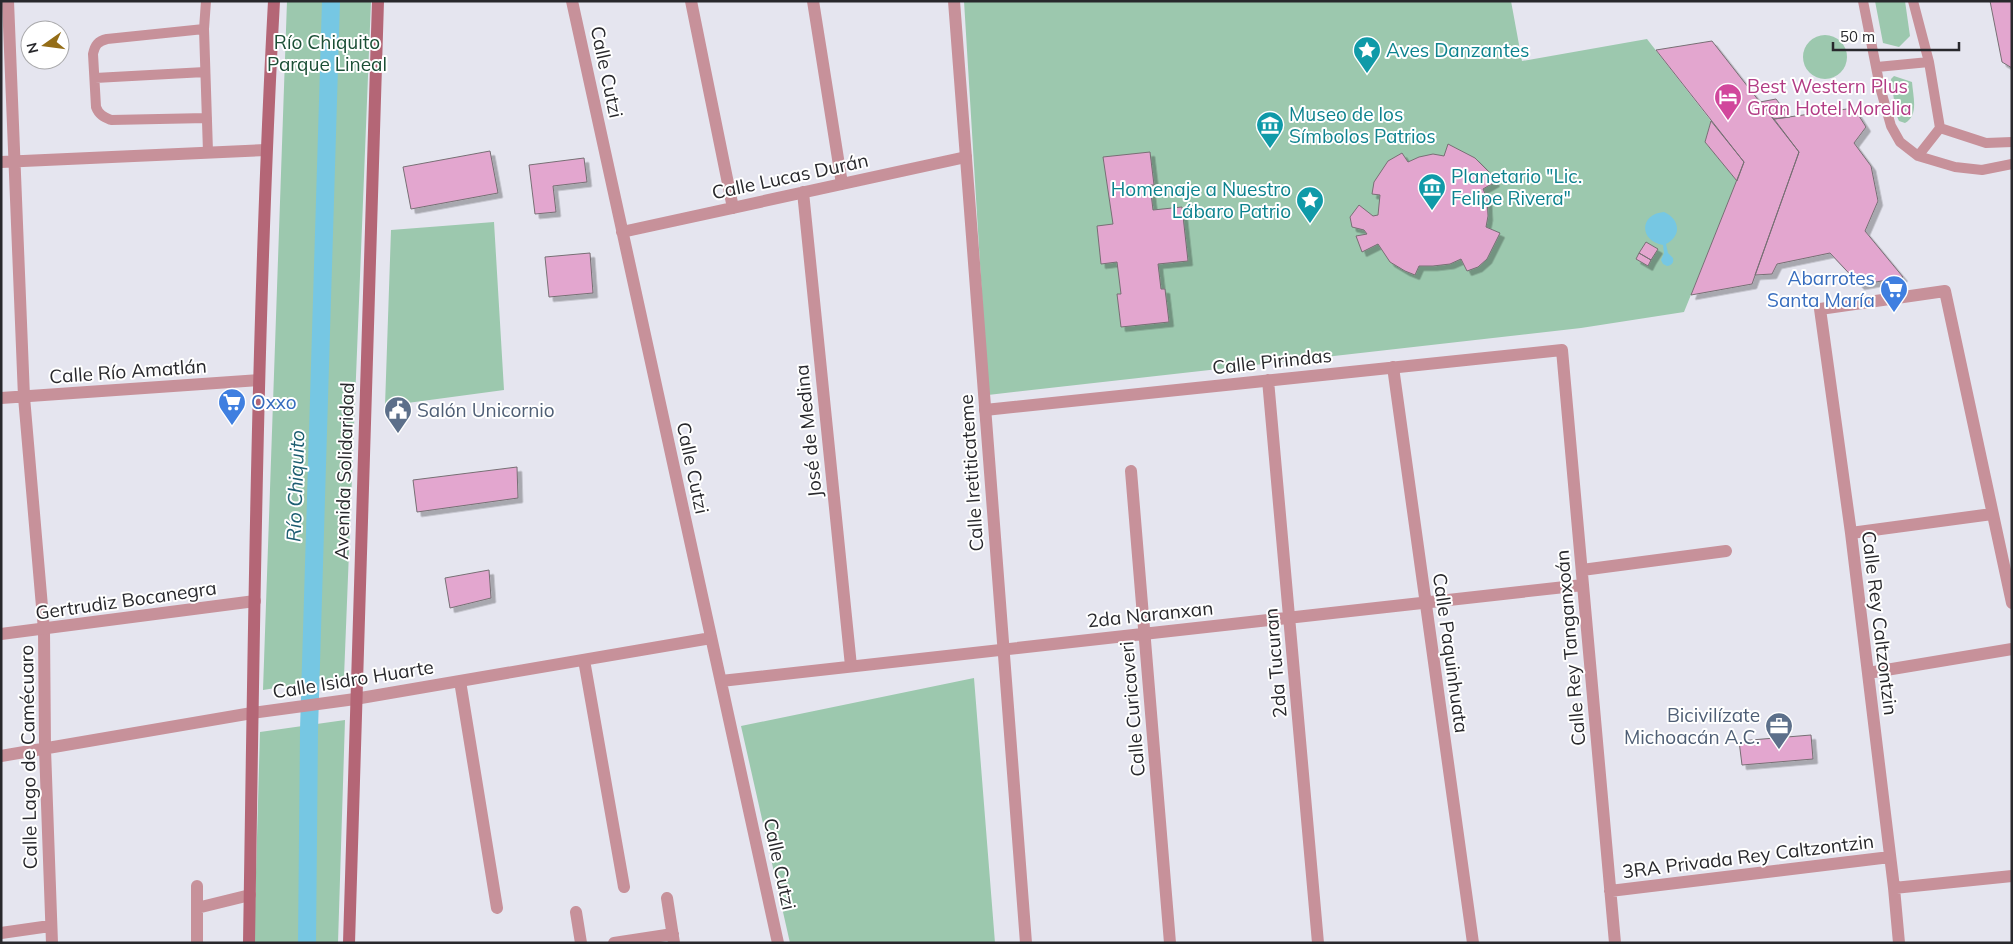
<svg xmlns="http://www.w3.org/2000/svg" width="2013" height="944" font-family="Mulish,sans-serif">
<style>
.green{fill:#9cc8ae}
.water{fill:#76c7e3}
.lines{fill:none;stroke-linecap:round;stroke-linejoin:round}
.canal{stroke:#76c7e3;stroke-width:18}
.building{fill:#e3a6cf;stroke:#776f74;filter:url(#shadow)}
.service{stroke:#c7919a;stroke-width:10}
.minor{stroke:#c7919a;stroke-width:12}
.tertiary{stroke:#c7919a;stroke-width:12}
.secondary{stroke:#b46676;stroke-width:12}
.labels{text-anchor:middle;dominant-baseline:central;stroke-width:4;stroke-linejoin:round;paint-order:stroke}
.park-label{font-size:19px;fill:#1b4f36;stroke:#fff}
.culture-label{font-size:19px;fill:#0d838f;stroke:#fff;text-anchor:start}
.street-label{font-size:19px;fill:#28282c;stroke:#fff}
.hotel-label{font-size:19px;fill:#b23c85;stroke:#fff;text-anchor:start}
.shop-label{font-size:19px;fill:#366cbe;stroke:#fff;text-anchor:end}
.service-label{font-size:19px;fill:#4e5e75;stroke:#fff;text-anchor:start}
.water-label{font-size:20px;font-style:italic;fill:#1c5d71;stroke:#fff}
</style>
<defs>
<filter id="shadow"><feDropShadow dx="4.5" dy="4.5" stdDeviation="0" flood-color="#0004"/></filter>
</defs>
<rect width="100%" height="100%" fill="#e5e5ef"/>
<path class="green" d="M287 1H371L344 677 263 690Z
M964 1H1511L1522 61 1647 39 1711 121 1705 142 1737 181 1684 312 1581 328 988 395Z
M1875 1H1905L1910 36 1899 47 1883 43Z
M1803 57a22 22 0 1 1 44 0a22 22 0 1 1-44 0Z
M1894 76 1912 82C1913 96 1919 116 1905 123L1899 121 1896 114 1891 79Z
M494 222 504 390 385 406 391 230Z
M974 678 995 943H790L741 726Z
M345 720 338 943H254L260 732Z"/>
<path class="water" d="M1664 212C1680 219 1682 236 1666 244L1668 253 1673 258C1674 263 1672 265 1667 266L1663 264 1661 260 1664 253 1663 245C1639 241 1639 214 1664 212Z"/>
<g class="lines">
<path class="canal" d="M307 943 309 730 331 1"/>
</g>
<path class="building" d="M1990 1H2012V68L2002 62Z
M1712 41 1799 152 1752 284 1691 295 1744 162 1656 50Z
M1776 99 1790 117 1774 119 1760 102Z
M1854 108 1866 127 1854 143 1871 166 1878 201 1865 231 1903 277 1860 285 1830 253 1777 264 1772 274 1755 275 1799 152 1774 119Z
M1711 121 1744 162 1737 181 1705 142Z
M1448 144 1475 158 1490 173 1495 182 1483 189 1487 198 1488 216 1486 227 1500 233 1487 259 1478 267 1467 271 1461 259 1450 264 1433 266H1419L1415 275 1405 271 1390 262 1378 244 1362 252 1356 236 1367 234 1364 230 1352 227 1350 217 1359 205 1373 216 1378 215 1380 195 1372 194 1374 182 1388 161 1402 153 1408 162 1419 157 1433 154 1444 156Z
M490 151 498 193 411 209 403 167Z
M1150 152 1154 185H1150L1153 210 1182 207 1188 261 1158 264 1161 289H1165L1169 322 1121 327 1117 294H1121L1117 262 1101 264 1097 226 1113 224 1103 157Z
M584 158 587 182 553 186 556 212 535 214 529 165Z
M1646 242 1658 249 1651 260 1639 253Z
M590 253 593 293 549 297 545 257Z
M1639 253 1651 260 1648 266 1636 259Z
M517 467 518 498 417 512 413 480Z
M489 570 491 598 450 608 445 578Z
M1811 735 1813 759 1742 765 1739 741Z"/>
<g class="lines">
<path class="service" d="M1863 1 1880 87 1891 126 1900 142 1918 156 1955 167 1982 170 2012 164
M1913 1 1929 62 1940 128 1986 143 2012 142
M204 29 206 1
M1877 67 1929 62
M95 78 205 72
M207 118 111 120C104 117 99 115 96 107L93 54C95 45 98 41 107 39L204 29 208 152
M1918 156 1940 128"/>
<path class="minor" d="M8 1 24 397 44 630 45 749 52 943
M572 1 778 943
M691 1 733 208
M813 1 842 184
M1 162 266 150
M803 192 851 666
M622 232 966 157
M1393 367 1473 943
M1268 380 1318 943
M1 398 258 380
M985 410 1562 350 1615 943
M1131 471 1170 943
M1851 533 1992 514
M1582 570 1726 551
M584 660 624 887
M1868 673 2012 649
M460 681 497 908
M721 681 1583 585
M1 756 252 713 355 699 711 638
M197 886V943
M1894 888 2012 876
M1610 891 1890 857
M667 898 674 943
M197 908 250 895
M576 912 581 943
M1 933 50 926
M614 943 673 934
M1899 943 1894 888 1851 533 1820 309 1945 291 2012 603"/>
<path class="tertiary" d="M954 1 1026 943
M1 634 255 601"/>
<path class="secondary" d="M249 943C254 629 257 315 274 1
M349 943 378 1"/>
</g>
<defs>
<g id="sight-pin" transform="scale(1.4375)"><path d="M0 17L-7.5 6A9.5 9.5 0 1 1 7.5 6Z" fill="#0f9aa8" stroke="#fff"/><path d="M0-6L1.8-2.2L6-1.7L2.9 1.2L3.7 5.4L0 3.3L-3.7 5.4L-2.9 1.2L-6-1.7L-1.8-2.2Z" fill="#fff"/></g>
<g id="hotel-pin" transform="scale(1.4375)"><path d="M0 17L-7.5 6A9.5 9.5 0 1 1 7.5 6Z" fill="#d1479c" stroke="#fff"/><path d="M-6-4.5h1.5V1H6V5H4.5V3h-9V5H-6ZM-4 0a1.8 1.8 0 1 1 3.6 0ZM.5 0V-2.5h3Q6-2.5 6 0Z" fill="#fff"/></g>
<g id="museum-pin" transform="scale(1.4375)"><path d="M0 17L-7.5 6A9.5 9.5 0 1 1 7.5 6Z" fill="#0f9aa8" stroke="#fff"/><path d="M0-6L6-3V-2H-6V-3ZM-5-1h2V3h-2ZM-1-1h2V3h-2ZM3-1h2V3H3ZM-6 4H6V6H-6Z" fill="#fff"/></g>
<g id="supermarket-pin" transform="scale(1.4375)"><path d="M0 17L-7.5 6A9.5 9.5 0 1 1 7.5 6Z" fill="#3f7fe0" stroke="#fff"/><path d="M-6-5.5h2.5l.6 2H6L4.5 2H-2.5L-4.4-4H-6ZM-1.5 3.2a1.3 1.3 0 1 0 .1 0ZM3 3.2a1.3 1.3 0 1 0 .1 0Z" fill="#fff"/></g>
<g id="civic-pin" transform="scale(1.4375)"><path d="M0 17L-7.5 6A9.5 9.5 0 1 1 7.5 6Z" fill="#5c6f8a" stroke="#fff"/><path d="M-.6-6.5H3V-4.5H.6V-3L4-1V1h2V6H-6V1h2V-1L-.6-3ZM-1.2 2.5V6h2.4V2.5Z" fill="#fff"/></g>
<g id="office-pin" transform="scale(1.4375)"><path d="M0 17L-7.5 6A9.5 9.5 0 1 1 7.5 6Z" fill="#5c6f8a" stroke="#fff"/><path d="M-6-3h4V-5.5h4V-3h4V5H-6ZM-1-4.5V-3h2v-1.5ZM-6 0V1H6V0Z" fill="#fff"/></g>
</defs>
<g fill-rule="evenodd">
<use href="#sight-pin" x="1367" y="50"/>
<use href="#hotel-pin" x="1728" y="97"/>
<use href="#museum-pin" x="1270" y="125"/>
<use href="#museum-pin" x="1432" y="187"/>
<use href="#sight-pin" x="1310" y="200"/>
<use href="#supermarket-pin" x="1894" y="289"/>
<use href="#supermarket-pin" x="232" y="402"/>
<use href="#civic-pin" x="398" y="410"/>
<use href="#office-pin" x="1779" y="726"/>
</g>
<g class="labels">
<g class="park-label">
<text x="327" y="42">Río Chiquito<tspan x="327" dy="22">Parque Lineal</tspan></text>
</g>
<g class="culture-label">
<text x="1386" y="50">Aves Danzantes</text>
<text x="1289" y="114">Museo de los<tspan x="1289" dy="22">Símbolos Patrios</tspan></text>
<text x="1451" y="176">Planetario "Lic.<tspan x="1451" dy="22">Felipe Rivera"</tspan></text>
<text x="1291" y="189" text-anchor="end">Homenaje a Nuestro<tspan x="1291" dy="22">Lábaro Patrio</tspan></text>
</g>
<g class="street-label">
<text transform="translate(607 72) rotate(78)">Calle Cutzi</text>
<text transform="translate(790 176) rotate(-12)">Calle Lucas Durán</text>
<text transform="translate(1272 361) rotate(-6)">Calle Pirindas</text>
<text transform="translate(128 371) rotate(-4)">Calle Río Amatlán</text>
<text transform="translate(808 431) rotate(-96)">José de Medina</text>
<text transform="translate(693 468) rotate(78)">Calle Cutzi</text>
<text transform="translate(344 471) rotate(-88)">Avenida Solidaridad</text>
<text transform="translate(971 473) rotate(-94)">Calle Iretiticateme</text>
<text transform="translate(126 600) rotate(-8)">Gertrudiz Bocanegra</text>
<text transform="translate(1150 614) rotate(-6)">2da Naranxan</text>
<text transform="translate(1880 623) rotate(83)">Calle Rey Caltzontzin</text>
<text transform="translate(1570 648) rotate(-95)">Calle Rey Tanganxoán</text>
<text transform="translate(1451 653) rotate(82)">Calle Paquinhuata</text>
<text transform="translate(1275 663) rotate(-95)">2da Tucuran</text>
<text transform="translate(353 679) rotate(-9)">Calle Isidro Huarte</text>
<text transform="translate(1132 709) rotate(-95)">Calle Curicaveri</text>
<text transform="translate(28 757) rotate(-91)">Calle Lago de Camécuaro</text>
<text transform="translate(1748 856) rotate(-7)">3RA Privada Rey Caltzontzin</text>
<text transform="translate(780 864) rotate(78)">Calle Cutzi</text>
</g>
<g class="hotel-label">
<text x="1747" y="86">Best Western Plus<tspan x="1747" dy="22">Gran Hotel Morelia</tspan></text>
</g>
<g class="shop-label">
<text x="1875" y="278">Abarrotes<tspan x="1875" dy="22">Santa María</tspan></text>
<text x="251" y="402" text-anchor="start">Oxxo</text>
</g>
<g class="service-label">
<text x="417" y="410">Salón Unicornio</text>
<text x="1760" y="715" text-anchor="end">Bicivilízate<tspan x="1760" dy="22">Michoacán A.C.</tspan></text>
</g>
<g class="water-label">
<text transform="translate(295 486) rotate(-88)">Río Chiquito</text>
</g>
</g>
<rect width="2013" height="944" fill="none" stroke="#28282c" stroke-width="5"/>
<g transform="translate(45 45) rotate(256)"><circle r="24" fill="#ffffff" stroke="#a9a9ab"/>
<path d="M0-4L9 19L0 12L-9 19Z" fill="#946d17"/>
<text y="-8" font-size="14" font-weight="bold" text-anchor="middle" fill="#28282c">N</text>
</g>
<path d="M1833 42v8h126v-8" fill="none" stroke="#28282c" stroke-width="2.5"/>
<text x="1840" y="42" font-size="15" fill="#28282c" stroke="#ffffff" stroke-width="4" paint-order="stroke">50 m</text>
</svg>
